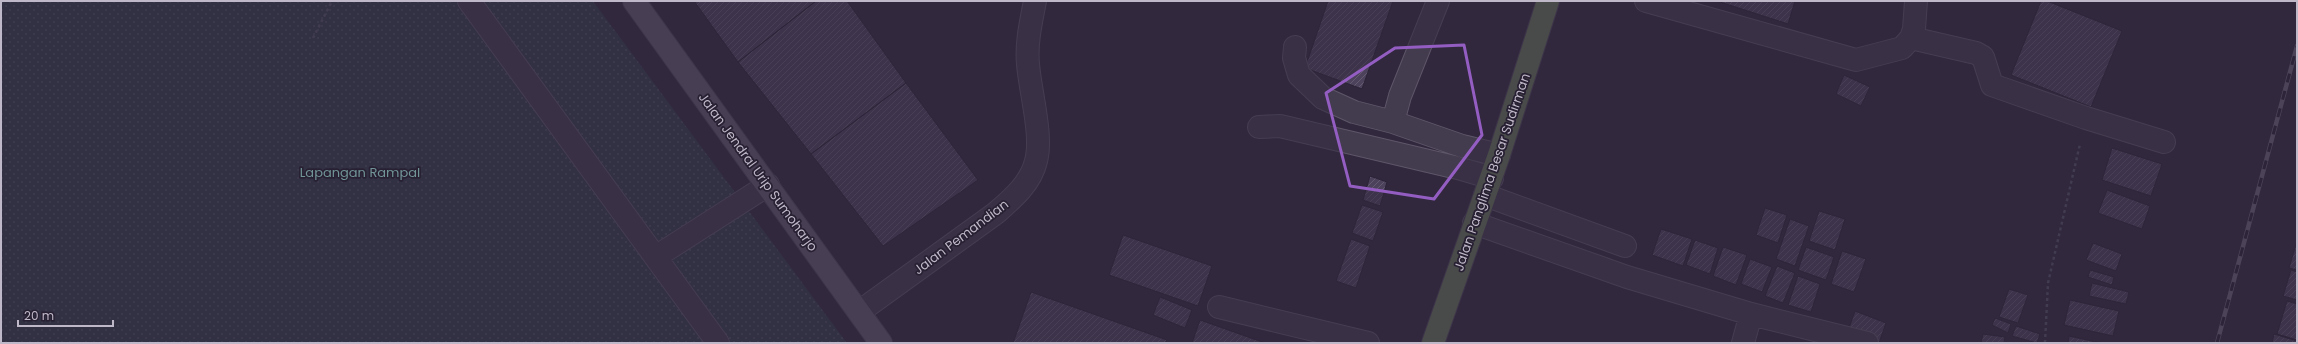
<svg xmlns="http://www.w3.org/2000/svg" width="2298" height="344" font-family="Poppins,sans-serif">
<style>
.park{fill:url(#park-dots)}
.building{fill:url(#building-hatch);stroke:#2a2235}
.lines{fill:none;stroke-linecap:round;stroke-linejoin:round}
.minor-casing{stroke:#5e5668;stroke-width:24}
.major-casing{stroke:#4c4557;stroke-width:24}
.highway-casing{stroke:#4b4355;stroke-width:24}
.path{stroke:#545467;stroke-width:2.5;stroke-dasharray:3 3;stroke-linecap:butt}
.minor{stroke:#433b4e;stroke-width:22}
.major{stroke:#625a6e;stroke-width:22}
.highway{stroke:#677359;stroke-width:22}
.rail-casing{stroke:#6e657b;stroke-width:4.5}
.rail{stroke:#282033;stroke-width:3;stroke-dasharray:9;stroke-linecap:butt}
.marked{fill:none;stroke:#935dc2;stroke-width:3;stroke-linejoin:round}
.labels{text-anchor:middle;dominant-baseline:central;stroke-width:3.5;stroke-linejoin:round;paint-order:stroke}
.park-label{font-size:13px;fill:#719597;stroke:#282033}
.street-label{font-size:13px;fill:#bfb8c8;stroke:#282033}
</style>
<defs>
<pattern id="park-dots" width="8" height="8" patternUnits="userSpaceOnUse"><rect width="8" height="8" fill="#343a4b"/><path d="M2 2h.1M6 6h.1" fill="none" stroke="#505463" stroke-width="1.8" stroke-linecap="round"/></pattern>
<pattern id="building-hatch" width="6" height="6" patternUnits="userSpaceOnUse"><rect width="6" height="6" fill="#4c425b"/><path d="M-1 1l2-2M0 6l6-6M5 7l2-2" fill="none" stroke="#645b71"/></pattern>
</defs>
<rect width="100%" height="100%" fill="#31283e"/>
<path class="park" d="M1 1H593L847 343H1Z"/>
<path class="building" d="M694 1H816L738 62Z
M816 1H847L906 83 811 154 738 62Z
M1328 1H1393L1362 89 1305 68Z
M1717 1H1795L1788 24Z
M2041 1H2047L2122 31 2091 107 2011 75Z
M1844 75 1870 87 1861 106 1836 94Z
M906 83 978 180 883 246 811 154Z
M2112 148 2162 164 2151 196 2102 180Z
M1370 176 1387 182 1380 206 1363 200Z
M2107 190 2150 206 2142 229 2098 213Z
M1362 205 1383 212 1373 241 1352 233Z
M1765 208 1787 215 1778 243 1756 235Z
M1819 211 1845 219 1835 250 1809 241Z
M1790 219 1809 226 1795 266 1776 259Z
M1661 229 1692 239 1683 266 1652 255Z
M1123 235 1212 266 1198 306 1109 275Z
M1351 239 1370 246 1356 288 1336 281Z
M1695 240 1718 248 1710 274 1686 265Z
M2297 241V270L2289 268Z
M2093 243 2122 254 2116 271 2086 260Z
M1723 247 1747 255 1736 285 1713 276Z
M1806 247 1834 257 1826 280 1798 270Z
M1842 251 1866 259 1854 292 1831 284Z
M1750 259 1772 267 1762 292 1741 284Z
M1777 266 1795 273 1783 303 1765 296Z
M2090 270 2114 277 2112 285 2088 277Z
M2291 270 2297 272V300L2283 296Z
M1798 276 1820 284 1811 312 1788 305Z
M2092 283 2129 292 2126 304 2089 296Z
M2009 289 2028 295 2018 323 1999 317Z
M1031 292 1167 340 1165 343H1013Z
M1160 297 1192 310 1185 328 1153 315Z
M2070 300 2119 311 2113 336 2064 325Z
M2287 301 2297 304V340L2277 334Z
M1855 311 1886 323 1879 343 1848 331Z
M1995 318 2011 324 2008 333 1992 325Z
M1200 320 1265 343H1192Z
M2016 326 2040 334 2037 343 2012 336Z
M1983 334 2005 337 2004 343H1981Z
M2274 334 2297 341V343H2272Z
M2069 336 2101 343H2068Z"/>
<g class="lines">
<g class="minor-casing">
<path id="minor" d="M469 1 718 343
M1646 1 1856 60 1902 48 1911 38 1914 29 1916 1
M1911 38 1976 53 1983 57 1992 85 2086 118 2164 142
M1295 47 1294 58 1299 75 1323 98 1354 112 1393 122 1462 146 1499 155
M1393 122 1400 96 1438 1
M1259 127 1280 126 1458 168 1492 178
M1485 195 1625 246
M1474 223 1627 277 1751 314 1867 343
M657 256 768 185
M1219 307 1368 343
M859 312 996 213C1012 199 1031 183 1036 161 1043 136 1030 91 1028 64 1026 43 1031 22 1035 1
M1743 343 1751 314"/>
</g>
<g class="major-casing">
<path id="major" d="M634 1 881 343"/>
</g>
<g class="highway-casing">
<path id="highway" d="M1433 343 1499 155 1548 1"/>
</g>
<path class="path" d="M313 38 332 1
M2045 343 2048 283 2080 144"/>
<use href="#minor" class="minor"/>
<use href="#major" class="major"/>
<use href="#highway" class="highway"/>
<g class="rail-casing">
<path id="rail" d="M2217 343 2297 46"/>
</g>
<use href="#rail" class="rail"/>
</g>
<path d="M0 0H2298V344H0ZM1464 45 1482 135 1434 199 1350 186 1326 93 1395 48Z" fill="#31283e" fill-opacity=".55" fill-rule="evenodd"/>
<path class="marked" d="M1464 45 1482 135 1434 199 1350 186 1326 93 1395 48Z"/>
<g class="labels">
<g class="park-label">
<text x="360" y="172">Lapangan Rampal</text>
</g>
<g class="street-label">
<text transform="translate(758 172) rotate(54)">Jalan Jendral Urip Sumoharjo</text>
<text transform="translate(1492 172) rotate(-71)">Jalan Panglima Besar Sudirman</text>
<text transform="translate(961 237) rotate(-37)">Jalan Pemandian</text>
</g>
</g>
<rect width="2298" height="344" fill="none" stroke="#bfb8c8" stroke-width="4"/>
<path d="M18 320v6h95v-6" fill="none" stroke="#bfb8c8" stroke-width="2"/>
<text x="24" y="320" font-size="12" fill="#bfb8c8" stroke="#282033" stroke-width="3" paint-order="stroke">20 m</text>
</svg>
